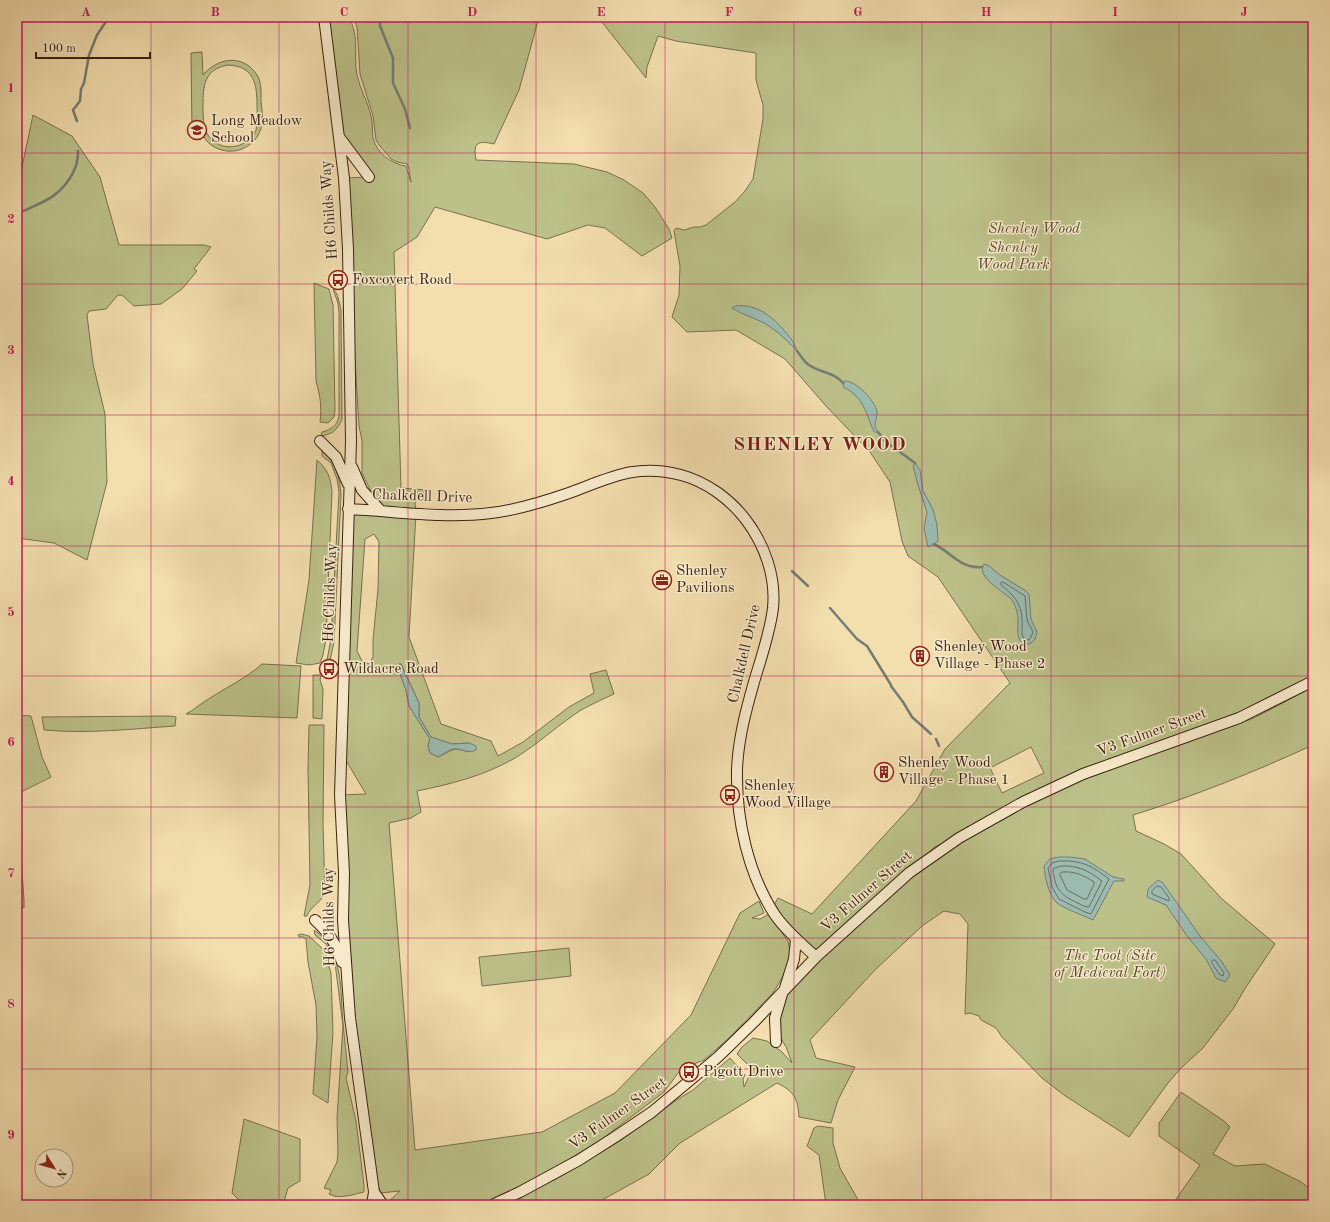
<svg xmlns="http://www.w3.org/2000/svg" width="1330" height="1222" font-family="'Old Standard TT',serif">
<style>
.green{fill:#bcc189;stroke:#7b704e;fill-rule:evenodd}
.water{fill:#9cbbb0;stroke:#757d72}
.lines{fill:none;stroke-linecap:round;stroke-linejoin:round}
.shore{stroke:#6b6d62;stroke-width:1}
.stream{stroke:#757d72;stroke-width:2.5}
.secondary-casing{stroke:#3a1f14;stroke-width:12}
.secondary{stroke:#f7eaca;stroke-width:10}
.grid{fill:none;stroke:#c2185b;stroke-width:1;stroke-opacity:0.55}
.labels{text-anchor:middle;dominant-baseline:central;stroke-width:3;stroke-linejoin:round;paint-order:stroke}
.poi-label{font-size:15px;fill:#3a1f14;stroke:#f7eaca;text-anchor:start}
.street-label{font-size:15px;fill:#3a1f14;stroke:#f7eaca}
.park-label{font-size:15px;font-style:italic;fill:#5a4831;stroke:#f7eaca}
.district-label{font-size:19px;font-weight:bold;letter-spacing:1px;fill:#7a1f14;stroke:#f7eaca}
.neatline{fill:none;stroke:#c2185b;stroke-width:1.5}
.grid-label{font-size:13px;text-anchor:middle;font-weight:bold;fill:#c2185b}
</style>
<rect width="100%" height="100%" fill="#f3deae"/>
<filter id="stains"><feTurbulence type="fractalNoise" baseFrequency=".005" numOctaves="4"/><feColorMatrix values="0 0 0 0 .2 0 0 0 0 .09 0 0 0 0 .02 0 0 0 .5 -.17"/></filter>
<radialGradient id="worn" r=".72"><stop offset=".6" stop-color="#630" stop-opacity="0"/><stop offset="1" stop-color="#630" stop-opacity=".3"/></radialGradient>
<path class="green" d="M324 17H349C360 39 353 53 357 75 360 89 368 102 371 116 373 123 372 131 373 138 377 153 391 164 406 166L411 182 409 169 407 164 397 162 391 159 379 145 376 140 373 116 360 74 357 27 353 17H539L519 90 494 144C477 140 473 143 476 160L574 164 607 172 624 180 643 193 655 207 669 229 672 238 642 256 605 228 588 225 547 239 435 207 417 237 394 252 401 488 426 490 415 503 416 514 409 637 441 724 491 741 498 756 523 742 569 707 594 693 590 674 606 670 614 694C603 699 592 704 581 710 558 725 538 744 515 758 484 776 451 784 417 791L421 812 411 818 389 823 415 1150 542 1132 615 1093 691 1015 740 913 759 901 764 913 752 918 760 919 769 914 772 919 788 941 790 950V960L782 978 773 993 728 1039 704 1060 681 1069 664 1092 602 1139 553 1169 516 1189 481 1205H389L387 1203 400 1191 380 1193 362 1109 350 1018 340 795 366 794 341 752 348 509 380 510 362 473V441L359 426 344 178 369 177 339 136ZM374 534 379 542 378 589 373 640V657L369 664 362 661 357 651 365 539ZM401 664 419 703V717L431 737 452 744 469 743V752C452 746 452 751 438 757L430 753 428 746 430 739 409 706 406 690 398 668Z
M595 17H1174L1177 21 1179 17H1312L1313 20V681L1239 718 1083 774 959 838 934 847 911 872 1016 810 1088 777 1254 718 1313 687V745C1254 772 1195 796 1133 815L1136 831 1164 844 1181 854 1221 898 1275 944 1246 987 1233 1009 1202 1049 1181 1068 1168 1083 1129 1137 1064 1095 1042 1078 1002 1037 996 1028 981 1020 979 1016 970 1013 965 1014 968 924 960 914 944 911 922 926 875 970 810 1040 816 1058 855 1067 838 1100 831 1123 799 1117C798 1099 794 1091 777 1083L680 1143 649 1174 593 1205H502L556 1179 620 1141 678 1099 693 1090 730 1058 745 1075 743 1079 744 1087 752 1069 737 1054 742 1047 753 1038 767 1041 782 1052 792 1063 786 1047 779 1035 775 1018 782 992 816 957 772 909 778 898 812 914 916 801 945 749 1010 683 938 577 908 556 902 541 890 482 870 452 826 406 785 359 736 330 687 332 672 317 679 295 680 266 674 231 676 228 684 230 694 227H700L706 225 735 202 745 191 753 179 763 119V105L756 80V53L676 41 658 36 647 67 646 78 598 17ZM1031 747 1044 773 1002 793 990 768Z
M202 52 203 75C217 58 243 53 257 75 262 83 261 93 261 102 262 109 263 117 262 124 260 140 244 153 227 151 216 150 205 143 202 132H192L191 53ZM228 65C254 66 257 84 257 105 257 113 258 122 256 130 250 144 234 150 220 145 212 142 205 133 204 125 203 119 203 112 203 106 203 86 204 69 228 65Z
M33 115 72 136 100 177 119 245H204L211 247 194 269 197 271 182 289 161 304 134 306 122 295H118L106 309 89 311 87 315 93 364 105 414 107 482 87 560 54 543 17 538V184L19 181Z
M314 283 329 289 333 305 335 410 334 417 328 423 320 422C322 407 320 395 316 381Z
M333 289 337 294 341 309 342 420C336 431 333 434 321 436L322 432C332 429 337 426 339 416V312L338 303Z
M322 450C336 463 340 477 341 495L334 642 329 665H326L331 639 339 492 337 479 331 463 322 456Z
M317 460C329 471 330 477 332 492L326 639 323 655 320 663 309 665 296 663 309 580Z
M262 664 301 666 297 718 186 714C194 710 200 704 207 700 225 688 245 679 262 664Z
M313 675H321L320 680 323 689 322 719 313 718Z
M17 715 31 716 42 757 51 777 17 794Z
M170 716 176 717 175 726C131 729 88 734 44 730L42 717Z
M309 725H324L323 824 325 894C319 904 311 906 307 916H304L310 885 308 769Z
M17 800 24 900V908L17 906Z
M314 930C344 950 340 991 343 1023 345 1039 346 1056 348 1072L346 1078 356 1121 364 1185V1192C354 1194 339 1200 329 1194L331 1190 324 1188 337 1162 338 1153 337 1118 343 1026 335 963 331 953 326 944 315 935Z
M302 934 309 936 324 950 331 973 333 1032 328 1103 313 1094 317 1037 316 1005 308 962 306 939 303 937H299L298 935Z
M569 948 571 976 482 986 479 957Z
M1181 1092 1224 1121 1230 1127 1213 1154 1235 1166 1265 1164 1301 1182 1313 1191V1205H1172L1200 1165 1159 1136V1123Z
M244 1119 300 1139V1181L288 1188 283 1205H266L239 1200 232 1193Z
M818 1126 833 1128V1143L840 1168 861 1205H826L819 1155 807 1146 814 1128Z"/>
<path class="water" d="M735 306C755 304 768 313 782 328 788 335 794 341 797 351 788 341 777 331 766 324 755 318 743 315 732 308Z
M844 381C856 380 874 400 877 411 878 417 874 422 875 427 876 429 877 430 878 432H874C866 413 863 396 843 387Z
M915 463 920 470 923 491 933 509 937 525 938 541 934 544 928 547 924 528 927 512 918 485 913 466Z
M984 564 989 566 1000 575 1026 591 1029 594 1031 619 1037 632 1035 639 1030 644C1015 645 1018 631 1018 621 1018 614 1016 606 1012 600 1005 592 975 577 984 564Z
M400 663 419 703V717L431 737 452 744 469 743 476 746V750C468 754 461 748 453 749 447 750 443 755 438 757L430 753 428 746 430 739 409 706 406 690 398 668Z
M1059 857H1071L1085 859 1113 877 1124 879V881H1114L1093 920C1083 915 1064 909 1056 902 1048 893 1045 877 1044 866L1050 859Z
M1158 880 1163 883 1200 936 1222 962 1230 975 1225 982 1216 978 1206 959 1187 936 1166 905 1147 897 1148 889Z"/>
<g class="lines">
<path class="shore" d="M1003 582 1025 596 1027 620 1033 632 1031 637 1029 640 1024 639C1020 632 1023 627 1022 620 1022 603 1013 595 1001 585V583Z
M1060 861C1082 860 1092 866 1109 879L1091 914 1085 912 1059 899 1052 887 1048 868 1052 863Z
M1061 866C1078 865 1089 871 1102 881L1089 907C1085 907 1081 905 1078 903 1060 895 1055 889 1053 869L1055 868Z
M1062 872C1075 871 1083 875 1094 882V884L1087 899H1084L1067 890 1060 875Z
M1157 886 1161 887 1169 898V901L1152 894V891Z
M1213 960H1215L1224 973 1223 976 1219 974 1212 963Z"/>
<path class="stream" d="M381 17 380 26 393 58V83L405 109 410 128
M77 121 73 110 80 101 81 89 84 83 89 55 97 35 109 17
M17 214C39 203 56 200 70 178 76 168 78 162 78 151
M797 351C801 356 804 362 809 365 821 373 834 372 843 383
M878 432 885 441 915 463
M934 544C951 552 960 569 982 567
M792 571 808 586
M830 608 857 639 867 646 891 685
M891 686 903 702 912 717 931 734
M936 739 939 746"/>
<g class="secondary-casing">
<path id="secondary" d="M324 17 344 178 348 249 351 441 340 795 344 873 343 920 350 1018 374 1192 372 1205
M340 138 369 177
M320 441 336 457 348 484
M352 467 362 490 380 510
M348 509C396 511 443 519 491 513 518 510 543 502 569 493 610 478 635 463 681 475 707 482 730 499 746 520 765 545 776 577 773 608 770 633 761 658 754 682 746 710 738 740 737 770 736 819 748 874 775 915 786 931 802 944 816 957
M315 920C330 934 335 942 342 962
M785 988 794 959 796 939
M776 1042 775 1018 782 994
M374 1192 383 1205
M492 1205 520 1192 579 1160 615 1137 652 1112 718 1057 754 1022 816 957 909 873 959 838 1023 802 1083 774 1239 718 1313 681"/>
</g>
<use href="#secondary" class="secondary"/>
</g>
<path class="grid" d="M151 17V1205M279 17V1205M408 17V1205M536 17V1205M665 17V1205M794 17V1205M922 17V1205M1051 17V1205M1179 17V1205M17 153H1313M17 284H1313M17 415H1313M17 546H1313M17 676H1313M17 807H1313M17 938H1313M17 1069H1313"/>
<defs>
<g id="school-ring" transform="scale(1)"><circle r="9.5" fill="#f7eaca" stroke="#8f2418" stroke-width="1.5"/><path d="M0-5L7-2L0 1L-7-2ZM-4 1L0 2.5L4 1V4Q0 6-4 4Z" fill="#8f2418"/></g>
<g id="bus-ring" transform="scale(1)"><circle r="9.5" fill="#f7eaca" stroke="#8f2418" stroke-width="1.5"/><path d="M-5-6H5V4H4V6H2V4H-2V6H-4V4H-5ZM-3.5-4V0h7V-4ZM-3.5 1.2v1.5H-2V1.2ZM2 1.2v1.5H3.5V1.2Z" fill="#8f2418"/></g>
<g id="office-ring" transform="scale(1)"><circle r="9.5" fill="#f7eaca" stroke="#8f2418" stroke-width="1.5"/><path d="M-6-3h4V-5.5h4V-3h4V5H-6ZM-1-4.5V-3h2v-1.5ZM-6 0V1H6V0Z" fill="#8f2418"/></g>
<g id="building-ring" transform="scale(1)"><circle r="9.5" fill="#f7eaca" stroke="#8f2418" stroke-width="1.5"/><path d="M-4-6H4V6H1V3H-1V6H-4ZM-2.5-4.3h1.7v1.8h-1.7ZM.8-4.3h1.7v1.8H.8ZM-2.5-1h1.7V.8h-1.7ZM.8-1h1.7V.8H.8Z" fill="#8f2418"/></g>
</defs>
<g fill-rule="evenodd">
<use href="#school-ring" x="197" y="130"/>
<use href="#bus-ring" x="338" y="280"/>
<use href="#office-ring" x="662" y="580"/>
<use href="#building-ring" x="920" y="656"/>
<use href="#bus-ring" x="329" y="669"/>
<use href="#building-ring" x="884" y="772"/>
<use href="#bus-ring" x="730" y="795"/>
<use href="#bus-ring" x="689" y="1072"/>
</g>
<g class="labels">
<g class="poi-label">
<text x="211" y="121">Long Meadow<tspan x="211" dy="17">School</tspan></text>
<text x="352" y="280">Foxcovert Road</text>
<text x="676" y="571">Shenley<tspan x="676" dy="17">Pavilions</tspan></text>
<text x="934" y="647">Shenley Wood<tspan x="934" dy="17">Village - Phase 2</tspan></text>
<text x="343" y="669">Wildacre Road</text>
<text x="898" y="763">Shenley Wood<tspan x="898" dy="17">Village - Phase 1</tspan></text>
<text x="744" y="786">Shenley<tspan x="744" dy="17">Wood Village</tspan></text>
<text x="703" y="1072">Pigott Drive</text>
</g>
<g class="street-label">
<text transform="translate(330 210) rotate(-94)">H6 Childs Way</text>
<text transform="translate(422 497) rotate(2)">Chalkdell Drive</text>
<text transform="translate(331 593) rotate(-88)">H6 Childs Way</text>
<text transform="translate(745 654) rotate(-77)">Chalkdell Drive</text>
<text transform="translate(1152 733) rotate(-20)">V3 Fulmer Street</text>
<text transform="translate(867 892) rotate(-41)">V3 Fulmer Street</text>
<text transform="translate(330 917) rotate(-91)">H6 Childs Way</text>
<text transform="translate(618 1114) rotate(-35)">V3 Fulmer Street</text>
</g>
<g class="park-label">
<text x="1034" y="229">Shenley Wood</text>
<text x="1013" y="248">Shenley<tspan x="1013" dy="17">Wood Park</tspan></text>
<text x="1110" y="956">The Toot (Site<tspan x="1110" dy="17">of Medieval Fort)</tspan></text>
</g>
<g class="district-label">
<text x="820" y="445">SHENLEY WOOD</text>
</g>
</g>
<rect width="1330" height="1222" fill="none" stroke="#f3deae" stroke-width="44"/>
<g transform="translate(54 1168) rotate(127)"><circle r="19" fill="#f7eaca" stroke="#ab9981"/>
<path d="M0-3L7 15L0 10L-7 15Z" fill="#8f2418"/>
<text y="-6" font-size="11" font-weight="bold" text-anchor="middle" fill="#3a1f14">N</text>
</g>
<path d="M36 52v6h114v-6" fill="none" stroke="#3a1f14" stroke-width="2"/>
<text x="42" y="52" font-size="12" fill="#3a1f14" stroke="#f7eaca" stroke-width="3" paint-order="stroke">100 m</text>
<rect x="22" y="22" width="1286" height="1178" class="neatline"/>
<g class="grid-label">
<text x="86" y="16">A</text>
<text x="215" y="16">B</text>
<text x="344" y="16">C</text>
<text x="472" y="16">D</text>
<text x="601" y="16">E</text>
<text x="729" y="16">F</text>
<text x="858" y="16">G</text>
<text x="986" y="16">H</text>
<text x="1115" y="16">I</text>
<text x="1244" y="16">J</text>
<text x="11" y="92">1</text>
<text x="11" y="223">2</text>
<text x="11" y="354">3</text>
<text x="11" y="485">4</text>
<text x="11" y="616">5</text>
<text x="11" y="746">6</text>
<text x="11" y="877">7</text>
<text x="11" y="1008">8</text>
<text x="11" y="1139">9</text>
</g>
<rect width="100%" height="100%" filter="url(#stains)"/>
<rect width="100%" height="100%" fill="url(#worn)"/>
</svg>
